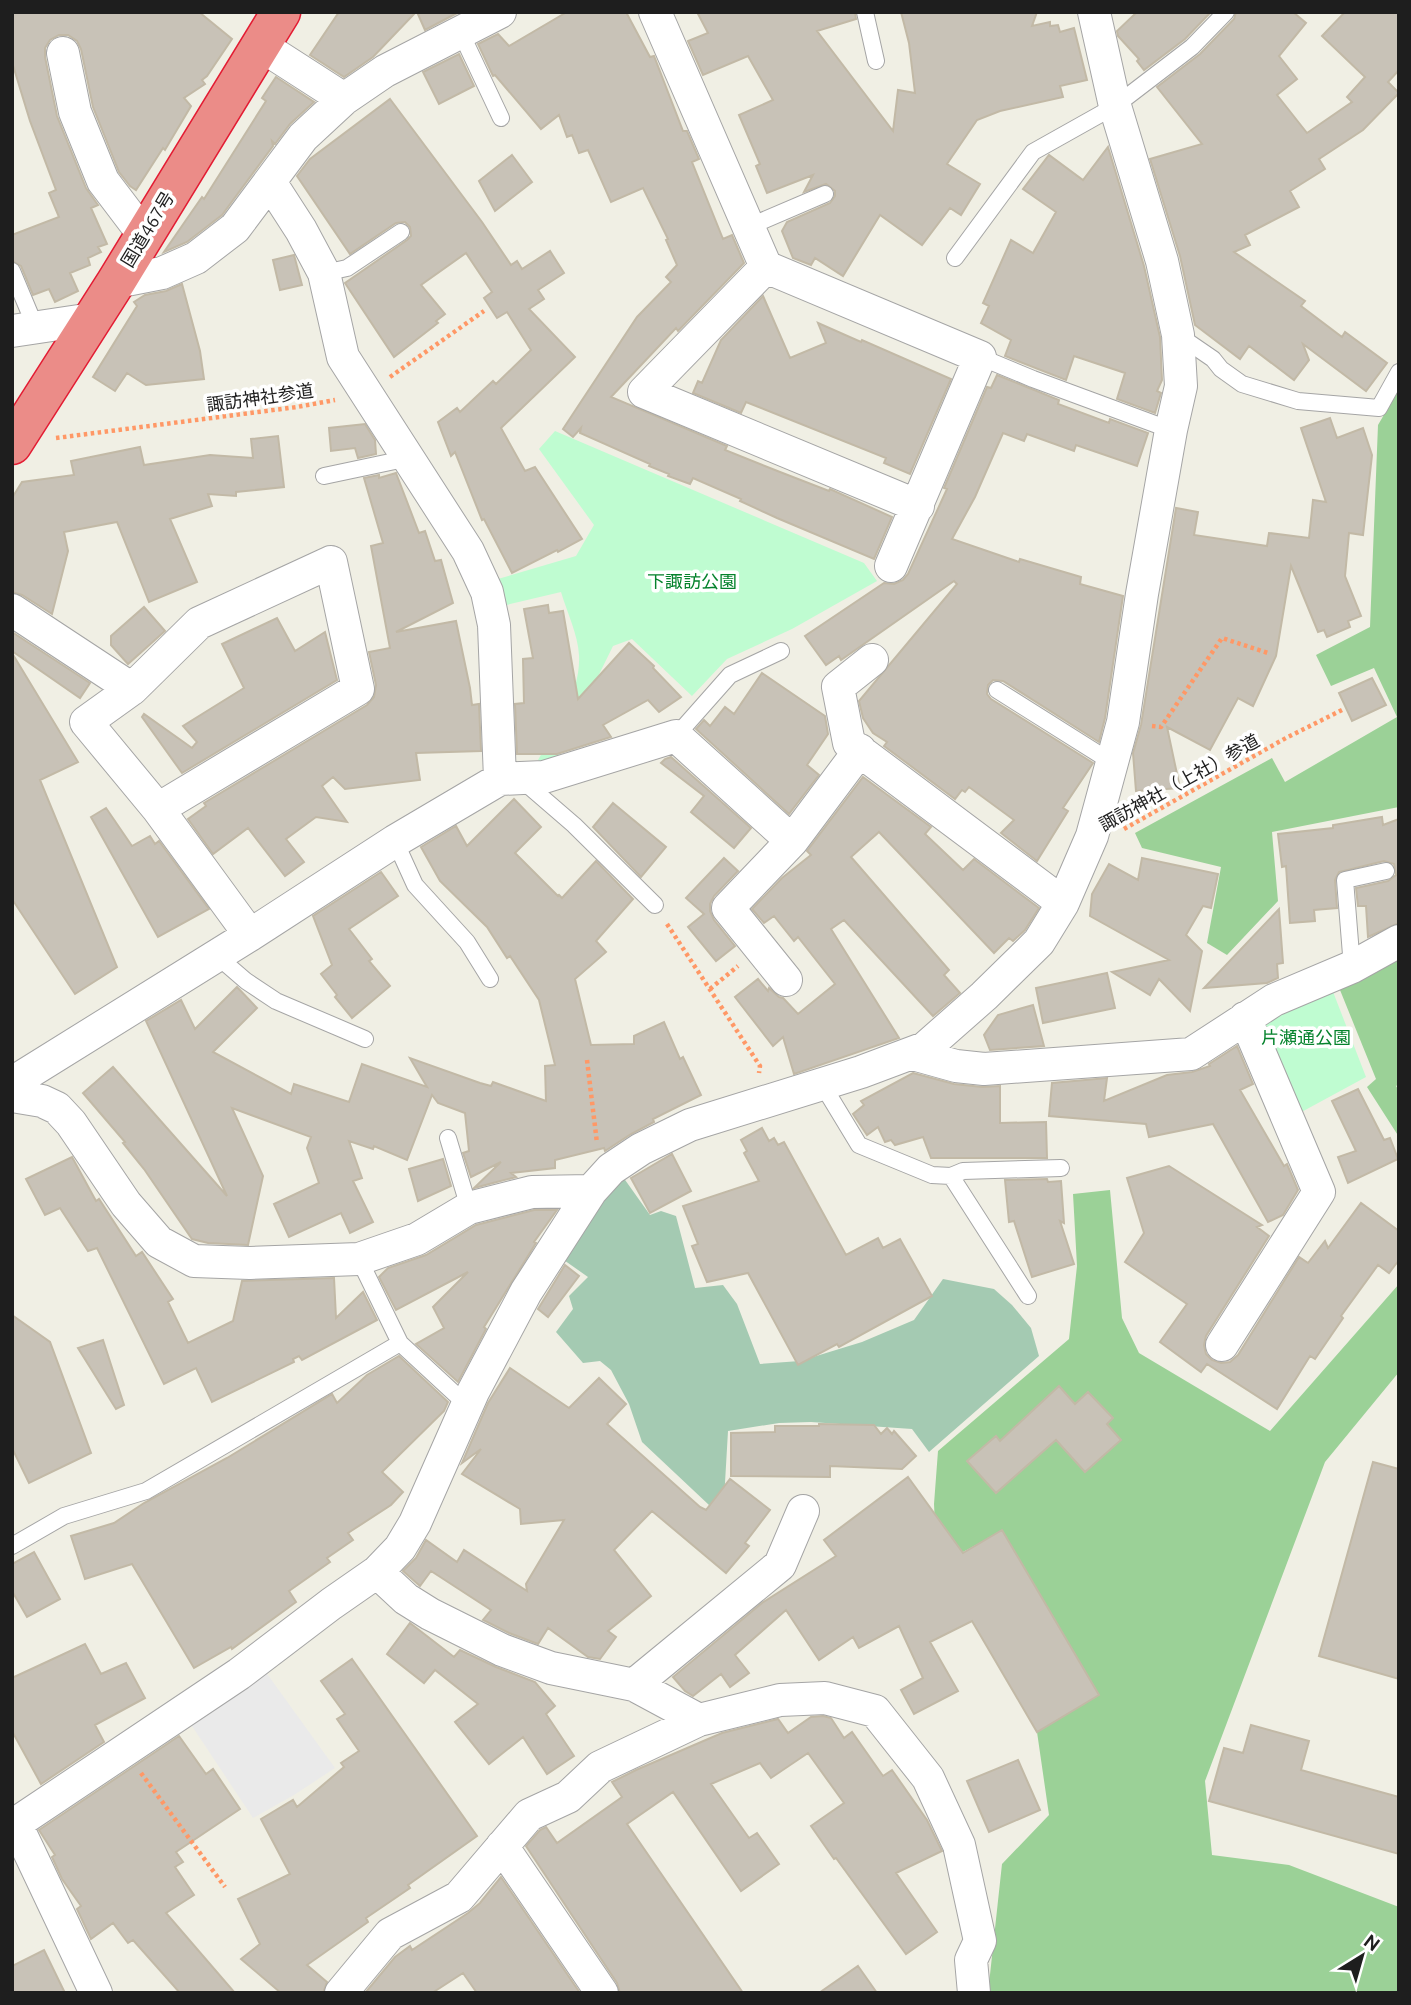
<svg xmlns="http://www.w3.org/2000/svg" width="1411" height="2005" font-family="Ubuntu,'Noto Sans JP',sans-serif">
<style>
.forest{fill:#9bd197}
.cemetery{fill:#a4cab2}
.park{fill:#bffcd1}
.parking{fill:#eaeaea}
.building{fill:#c8c2b7;stroke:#c2b9a6;stroke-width:2}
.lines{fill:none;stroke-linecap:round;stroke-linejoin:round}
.lane-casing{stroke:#a5a5a5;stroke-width:18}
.street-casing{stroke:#a5a5a5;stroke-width:34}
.highway-casing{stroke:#e31c33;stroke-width:41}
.path{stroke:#ff9866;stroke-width:4.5;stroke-dasharray:3.5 3.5;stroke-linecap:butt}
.lane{stroke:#fff;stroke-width:16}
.street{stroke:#fff;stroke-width:32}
.highway{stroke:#eb8c88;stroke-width:38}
.labels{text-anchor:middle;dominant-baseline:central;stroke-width:7;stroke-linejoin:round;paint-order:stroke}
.street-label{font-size:18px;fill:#1e1e1e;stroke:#fff}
.park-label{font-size:18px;fill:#06832d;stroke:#fff}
</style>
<rect width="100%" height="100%" fill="#f0efe4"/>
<path class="forest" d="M1399 389V807L1272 832 1278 901 1227 955 1207 943 1221 867 1142 848 1135 833 1272 758 1285 782 1397 717 1374 668 1331 686 1316 655 1370 627 1378 425Z
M1399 957V1084L1396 1086 1399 1091V1137L1367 1087 1376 1079 1340 990Z
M1110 1190 1122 1318 1139 1353 1270 1431 1399 1284V1372L1325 1462 1205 1781 1212 1855 1289 1865 1399 1907V1993H988L1002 1864 1049 1815 1037 1732 1098 1695 1002 1531 937 1566 934 1504 938 1451 1069 1339 1077 1266 1073 1194Z"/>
<path class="cemetery" d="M623 1177 650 1215 661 1211 676 1216 695 1288 723 1285 737 1304 760 1364 800 1361 862 1342 914 1320 943 1279 994 1289 1012 1305 1031 1328 1039 1356 929 1452 912 1429 811 1422 779 1423 728 1431 724 1500 709 1505 642 1442 629 1404 611 1370 600 1361 583 1363 556 1332 573 1309 569 1296 588 1277 561 1258 609 1188Z"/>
<path class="park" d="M555 431 864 563 877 581 792 629 727 659 692 696 632 639 613 646 553 768 538 760C556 730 581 692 579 655 578 635 567 612 561 592L498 607 491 581 576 556 594 525 539 449Z
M1330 984 1366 1077 1296 1115 1255 1022Z"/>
<path class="parking" d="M260 1664 335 1768 294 1795 253 1818 186 1717Z"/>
<path class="building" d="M12 12H199L232 39 207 76 202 80 205 84 184 98 191 106 165 150 163 148 136 190 130 186 119 172 93 107 81 49 77 41 68 35H59L50 40 45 48V57L57 116 86 188 98 205 91 208 107 244 98 247 101 252 88 258 90 265 70 273 78 291 55 302 49 289 33 295 21 266 12 261V235L59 217 49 193 56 190 30 121 12 62Z
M339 12H416L373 57 344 77 310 55Z
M417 12H459L425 30Z
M567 12H626L650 57 654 56 683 131H687L699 159 692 162 723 239 732 235 744 263 678 331 676 328 611 397 727 446 725 450 780 472 829 491 830 489 892 517 874 559 777 518 740 501 741 499 693 478 690 484 668 476 669 474 649 466 650 464 580 433 581 428 573 437 563 429 637 317 671 282 666 277 677 265 666 240 668 239 643 188 611 202 588 150 579 153 572 135 567 137 559 115 541 129 495 75 493 76 478 44 498 34 509 46Z
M697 12H855L856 19 817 31 893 131 898 90 915 93 909 43 901 12H1037L1032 26 1050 22V26L1058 25 1060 32 1074 28 1087 80 1060 86 1063 97 1000 111 977 120 947 164 980 184 961 215 950 208 922 245 880 215 843 276 815 258 811 265 793 258 782 231 787 222 830 203 835 196V191L826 184 804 192 813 175 767 193 756 166 760 164 739 115 773 100 748 56 703 75 688 41 708 33Z
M1137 12H1211L1185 39 1144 70 1137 61 1139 59 1118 36 1117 31Z
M1236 12H1293L1306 23 1279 56 1297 79 1277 95 1307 133 1352 102 1347 97 1365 77 1322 36 1345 12H1399V70L1388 82 1399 93 1363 130 1319 159 1325 169 1290 191 1299 207 1245 235 1250 245 1234 252 1305 301 1301 306 1342 337 1345 332 1387 363 1366 391 1303 344 1309 360 1294 380 1249 346 1240 359 1195 325 1180 256 1150 159 1202 144 1157 87 1200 54 1234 19Z
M459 54 474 86 439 104 423 72Z
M276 77 314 102 290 124 275 144 272 141 273 146 222 215 187 242 164 252 202 197 204 199 266 101 262 98Z
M390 99 482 222 511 265 517 261 522 269 550 251 564 273 538 290 544 299 529 309 575 357 501 428 525 471 535 467 582 539 558 552 557 550 512 573 484 519 482 520 455 452 451 456 438 422 457 408 460 412 493 381 496 384 531 350 507 312 497 318 484 298 492 292 466 253 421 285 445 314 436 321 438 323 394 357 345 283 407 240 411 236 410 227 405 222 396 223 350 254 297 176 310 159Z
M1108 147 1144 266 1160 337 1162 380 1157 391 1161 393 1155 413 1117 399 1125 373 1074 356 1066 380 1005 356 1011 340 981 323 989 306 983 303 1011 240 1033 253 1056 212 1023 189 1049 155 1083 180Z
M512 155 532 182 495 211 479 181Z
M294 255 302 285 280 290 273 260Z
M182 284 200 351 204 379 146 385 127 373 115 391 93 377 137 306 134 302 145 295 166 291Z
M763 296 790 358 826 343 818 323 861 342 862 340 951 379 910 474 884 463 886 458 746 402 741 413 693 393 698 381 702 383 721 340Z
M997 375 1059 400 1058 404 1109 423 1110 419 1148 433 1137 466 1076 445 1074 451 1027 434 1024 441 1003 433 975 497 952 539 1019 562 1020 559 1081 577 1080 584 1123 596 1105 718 1099 742 1003 681 993 680 988 685 987 694 991 699 1093 763 1063 808 1068 811 1037 861 1001 833 1014 820 969 787 965 792 962 790 955 799 884 746 887 742 873 733 863 718 859 701 957 584 954 581 841 660 839 656 826 665 805 636 884 583 894 584 903 580 908 574 947 489 944 488 987 387 991 388Z
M1330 418 1337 438 1363 428 1372 455 1363 535 1349 533 1345 576 1361 616 1348 621 1350 627 1327 637 1324 630 1318 632 1291 566 1276 656 1253 706 1238 698 1210 750 1167 727 1180 788 1136 791 1133 753 1141 725 1176 508 1198 512 1194 535 1267 546 1269 533 1309 538 1313 500 1326 502 1301 428Z
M365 424 375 440 376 454 358 458 355 448 331 451 329 428Z
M278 436 284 487 236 492V496L208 494 212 506 170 519 197 582 149 602 117 522 64 532 68 551 52 614 22 595 12 592V498L22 482 74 475 71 461 140 447 144 465 210 455 253 458 251 439Z
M396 473 419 533 425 531 435 561 441 560 453 603 396 632 456 621 470 688 472 705 479 704 481 751 416 753 420 780 345 789 333 777 322 786 347 822 316 817 286 839 304 862 285 876 248 828 213 854 188 819 206 806 204 803 367 705 374 697 376 685 369 652 390 648 371 546 383 543 364 478 379 475V478Z
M548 605 549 613 563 611 578 699 629 643 654 666 653 668 681 697 659 712 648 700 603 725 611 737 557 754H517L515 704 524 703 523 659 533 658 524 609Z
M144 607 165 631 128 664 111 645V636Z
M277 618 295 651 325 632 337 680 182 773 142 717 144 714 192 748 197 742 183 726 244 688 222 644Z
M12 632 90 683 80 698 12 651Z
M12 653 78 762 40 780 117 967 75 994 12 899Z
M762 673 825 716 828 734 807 765 819 775 789 814 696 729 704 720 710 726 725 707 734 714Z
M1372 678 1386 705 1352 721 1339 693Z
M671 757 751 828 734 848 691 812 704 796 661 763 665 759Z
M863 777 931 827 925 834 963 870 974 859 1039 908 1025 930 1013 941 1009 938 994 953 879 832 851 857 949 970 944 975 960 993 933 1016 844 920 831 929 899 1038 794 1074 783 1037 773 1046 735 997 758 979 768 991 769 988 779 997 783 998 798 1014 835 984 798 937 794 941 774 916 764 923 752 909 782 878 811 855 807 851Z
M514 799 541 827 515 853 558 896 559 895 562 898 596 861 633 899 596 941 606 952 575 979 591 1045 634 1044V1036L664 1022 680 1059 683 1057 701 1095 653 1119 654 1122 631 1134 605 1151 604 1148 555 1160V1168L511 1173 516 1177 474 1188 501 1162 471 1177 463 1153 469 1151 465 1113 438 1103 432 1095 407 1160 374 1146 373 1149 349 1141 362 1178 353 1181 373 1222 350 1233 341 1213 289 1237 274 1204 319 1183 307 1148 311 1137 232 1108 263 1176 248 1245 208 1243 192 1239 144 1169 123 1143 125 1142 83 1093 113 1067 227 1196 146 1021 181 1000 195 1029 237 987 257 1008 213 1052 291 1094 294 1084 349 1102 362 1064 427 1087 410 1058 480 1083 491 1086 493 1082 546 1101 545 1066 555 1065 539 1000 510 956 507 958 487 927 440 881 421 847 456 826 467 846Z
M613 803 666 847 641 877 593 827Z
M106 808 132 846 150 836 155 844 159 841 209 909 158 937 91 817Z
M1382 817 1383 825 1399 819V923L1368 937 1366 906H1358L1356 888 1388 881 1396 875 1394 864 1384 861 1339 872 1335 880 1337 908 1314 910 1315 921 1290 923 1286 866 1282 867 1278 834 1333 828V825Z
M724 858 738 871 714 896 710 904V911L714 920 735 946 716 961 688 927 704 914 686 898Z
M1142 858 1218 874 1211 908 1203 906 1186 935 1202 951 1190 1011 1159 979 1150 995 1112 972 1169 960 1090 916 1092 894 1109 864 1138 880Z
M381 872 398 896 349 929 372 959 369 961 390 986 352 1018 335 997 337 995 321 974 332 965 313 916Z
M1279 909 1283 963 1277 964 1278 978 1267 983 1204 988Z
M1107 973 1115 1008 1043 1023 1036 988Z
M1033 1005 1044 1046 990 1050 984 1035 998 1015Z
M1237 1046 1253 1084 1240 1090 1284 1166 1287 1164 1298 1190 1283 1215 1268 1222 1213 1124 1149 1137 1146 1124 1049 1116 1052 1083 1107 1078 1104 1101 1167 1075 1192 1072 1210 1066 1209 1064Z
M913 1073 954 1084 982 1087 1000 1086V1123L1046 1122 1047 1158H931L923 1137 895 1145 891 1140 885 1142 878 1127 867 1135 853 1114 864 1105 861 1101Z
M1358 1089 1384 1140 1390 1138 1398 1159 1348 1183 1338 1157 1356 1151 1332 1101Z
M762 1128 769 1141 774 1138 778 1145 784 1142 846 1255 878 1238 883 1248 900 1239 932 1296 839 1347 837 1344 798 1365 748 1273 707 1282 692 1246 698 1244 683 1206 759 1181 744 1153 747 1151 741 1140Z
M672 1154 691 1191 650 1213 631 1178Z
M72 1157 96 1201 99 1199 136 1256 142 1252 173 1299 168 1302 188 1343 233 1321 242 1281 334 1278 336 1318 363 1292 377 1320 302 1360 299 1356 293 1359 294 1362 212 1402 196 1368 164 1384 97 1248 88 1251 60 1208 45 1215 26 1179Z
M443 1159 451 1186 418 1201 409 1169Z
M1169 1166 1262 1225 1257 1227 1269 1236 1206 1336 1204 1345 1206 1354 1212 1360 1221 1363 1230 1362 1238 1355 1299 1257 1308 1263 1325 1241 1328 1248 1361 1203 1399 1231V1260L1389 1273 1378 1265 1341 1316 1343 1318 1315 1359 1310 1356 1277 1409 1207 1364 1201 1372 1160 1342 1187 1304 1125 1262 1144 1233 1127 1178Z
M1047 1179 1048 1182 1061 1181 1064 1223 1060 1221 1074 1264 1032 1277 1014 1221 1009 1222 1005 1180Z
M534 1210H557L534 1242 536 1243 484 1327 486 1329 458 1382 416 1344 444 1328 433 1307 468 1272 396 1310 379 1277 388 1268 426 1255 476 1225Z
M565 1265 579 1276 548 1317 538 1309Z
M12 1315 50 1342 91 1453 29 1483 12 1448Z
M103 1340 124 1405 116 1409 78 1348Z
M399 1356 448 1402 444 1411 382 1472 403 1492 391 1505 348 1533 353 1540 327 1558 330 1562 289 1591 296 1602 232 1649 231 1647 194 1668 132 1564 85 1579 71 1536 114 1523 144 1503 227 1458 332 1394 337 1403 367 1375Z
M510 1368 569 1408 599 1378 626 1404 607 1424 700 1507 706 1510 730 1479 770 1510 745 1543 749 1546 726 1573 652 1511 614 1550 651 1596 608 1631 616 1637 600 1659 588 1657 548 1628 538 1644 509 1633 483 1620 491 1610 431 1571 420 1586 403 1571 416 1558 426 1540 457 1562 464 1550 527 1591 526 1584 564 1520 521 1524 520 1509 462 1474 481 1449 462 1463 488 1403Z
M1059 1386 1075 1404 1088 1392 1113 1418 1107 1424 1121 1440 1085 1472 1056 1440 996 1493 967 1461 996 1436 1000 1441Z
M819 1424 874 1425 881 1434 887 1428 892 1434 894 1431 916 1456 902 1469 830 1466V1477L731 1476V1433L775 1432V1426H819Z
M1373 1462 1399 1469V1679L1319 1656Z
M908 1477 963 1553 1002 1530 1099 1695 1037 1732 972 1621 930 1642 958 1691 914 1714 901 1690 923 1678 899 1626 859 1648 853 1637 819 1660 786 1610 735 1655 749 1673 730 1687 721 1674 693 1696 685 1691 673 1677 762 1603 836 1556 824 1540Z
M34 1552 60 1599 27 1617 12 1591V1564Z
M410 1623 454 1657 460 1650 496 1667 535 1682 555 1706 546 1714 574 1756 547 1774 523 1737 489 1764 455 1722 478 1704 435 1670 424 1683 387 1654Z
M85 1644 101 1674 126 1663 145 1698 95 1725 104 1742 41 1784 12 1731V1678Z
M352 1659 477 1836 408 1885 410 1888 366 1918 368 1922 307 1965 327 1982 323 1993H281L241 1959 260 1944 238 1899 290 1874 261 1819 293 1800 297 1807 344 1767 341 1763 359 1751 337 1719 345 1714 321 1681Z
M823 1716 831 1718 844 1738 852 1732 883 1776 892 1770 927 1820 942 1851 896 1873 937 1932 906 1954 836 1858 834 1859 811 1826 844 1803 808 1753 771 1778 760 1763 711 1784 749 1838 757 1833 779 1864 741 1891 673 1792 627 1824 743 1993H620L617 1983 526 1846 540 1830 546 1827 557 1843 622 1797 612 1782 636 1770 722 1733 778 1719 788 1733 811 1717Z
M1251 1725 1309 1741 1301 1770 1399 1797V1854L1209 1801 1224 1748 1243 1753Z
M179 1736 206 1774 213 1769 240 1809 176 1852 183 1862 175 1867 194 1895 166 1913 235 1993H180L133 1940 128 1943 113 1923 91 1939 77 1909 81 1906 62 1879 52 1857 55 1855 39 1830Z
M1018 1760 1040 1810 989 1832 967 1781Z
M501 1877 580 1993H477L463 1973 432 1993H365L395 1957 410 1946 412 1950 468 1913 480 1903Z
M44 1950 65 1993H12V1966Z
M858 1966 877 1993H819Z"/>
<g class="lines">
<g class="lane-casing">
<path id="lane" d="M865 12 876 61
M460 31 501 118
M748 227 825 194
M955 258 1033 152 1115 106 1192 47 1226 12
M12 271 35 326
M324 273 347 268 401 232
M1178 335 1213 359 1221 369 1242 384 1298 401 1379 408 1399 372
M980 357 1033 379 1171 430
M324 476 409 458
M997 690 1113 763
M676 736 730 675 781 651
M523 781 574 825 655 905
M395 841 415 885 467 942 490 979
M217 956 246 981 276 1001 365 1039
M1352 967 1345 880 1386 871
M822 1084 859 1145 932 1175 951 1176 963 1171 1061 1168
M448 1138 469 1208
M951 1176 1028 1296
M359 1259 400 1343 467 1405
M12 1546 64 1516 146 1491 400 1343"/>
</g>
<g class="street-casing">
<path id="street" d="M655 12 766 267 980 357 891 566
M260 45 344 99
M63 53 75 112 103 181 144 235
M270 182 301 230 324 273 343 357 468 551 487 592 494 625 500 779
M766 267 644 392 918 506
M116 282 162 273 196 258 235 228 303 137 344 99 385 71 500 12
M12 331 92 319
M12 610 132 689 86 722 158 809 358 689 331 562 199 623 132 689
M872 660 838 687 849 743 1063 903
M158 809 250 935
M786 980 728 908 792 841 860 750
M913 1054 956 1066 984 1069 1191 1054 1274 1000 1352 967 1399 941
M12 1083 250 935 395 841 500 779 544 777 676 736 792 841
M12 1096 42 1101 57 1108 71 1123 126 1204 159 1242 194 1261 250 1263 359 1259 417 1239 469 1208 532 1192 591 1191
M1222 1345 1319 1192 1245 1018
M377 1572 406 1599 430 1614 502 1650 551 1668 634 1685 699 1720
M634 1685 780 1565 803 1511
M16 1824 96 1993
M12 1826 239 1674 331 1604 377 1572 400 1548 415 1523 473 1392 526 1292 591 1191 611 1169 641 1149 690 1125 861 1072 925 1048 984 996 1039 942 1063 903 1092 836 1123 722 1142 594 1171 430 1181 386 1178 335 1162 261 1115 106 1094 12
M502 1846 602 1993
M341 1993 390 1934 459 1897 529 1815 568 1797 600 1767 699 1720 780 1700 825 1698 875 1711 928 1778 959 1845 980 1941 971 1960 974 1993"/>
</g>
<g class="highway-casing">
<path id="highway" d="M12 445 116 282 281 12"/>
</g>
<path class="path" d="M390 377 484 311
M56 438 297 407 335 400
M1152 726 1161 727 1222 638 1268 653
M1124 829 1286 738 1342 710
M667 924 760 1066 759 1073
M710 989 738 966
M587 1060 597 1143
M141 1773 225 1887"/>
<use href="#lane" class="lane"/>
<use href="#street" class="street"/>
<use href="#highway" class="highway"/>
</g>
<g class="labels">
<g class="street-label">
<text transform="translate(147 229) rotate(-59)">国道467号</text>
<text transform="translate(260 397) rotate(-8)">諏訪神社参道</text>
<text transform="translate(1179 782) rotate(-29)">諏訪神社（上社）参道</text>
</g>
<g class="park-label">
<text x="692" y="581">下諏訪公園</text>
<text x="1306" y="1037">片瀬通公園</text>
</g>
</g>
<rect width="1411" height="2005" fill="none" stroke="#1e1e1e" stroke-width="28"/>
<g transform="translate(1362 1956) rotate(37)" stroke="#ffffff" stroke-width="5" paint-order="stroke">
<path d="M0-5L12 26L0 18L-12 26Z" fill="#1e1e1e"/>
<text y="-10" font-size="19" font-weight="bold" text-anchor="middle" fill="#1e1e1e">N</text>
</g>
</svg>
